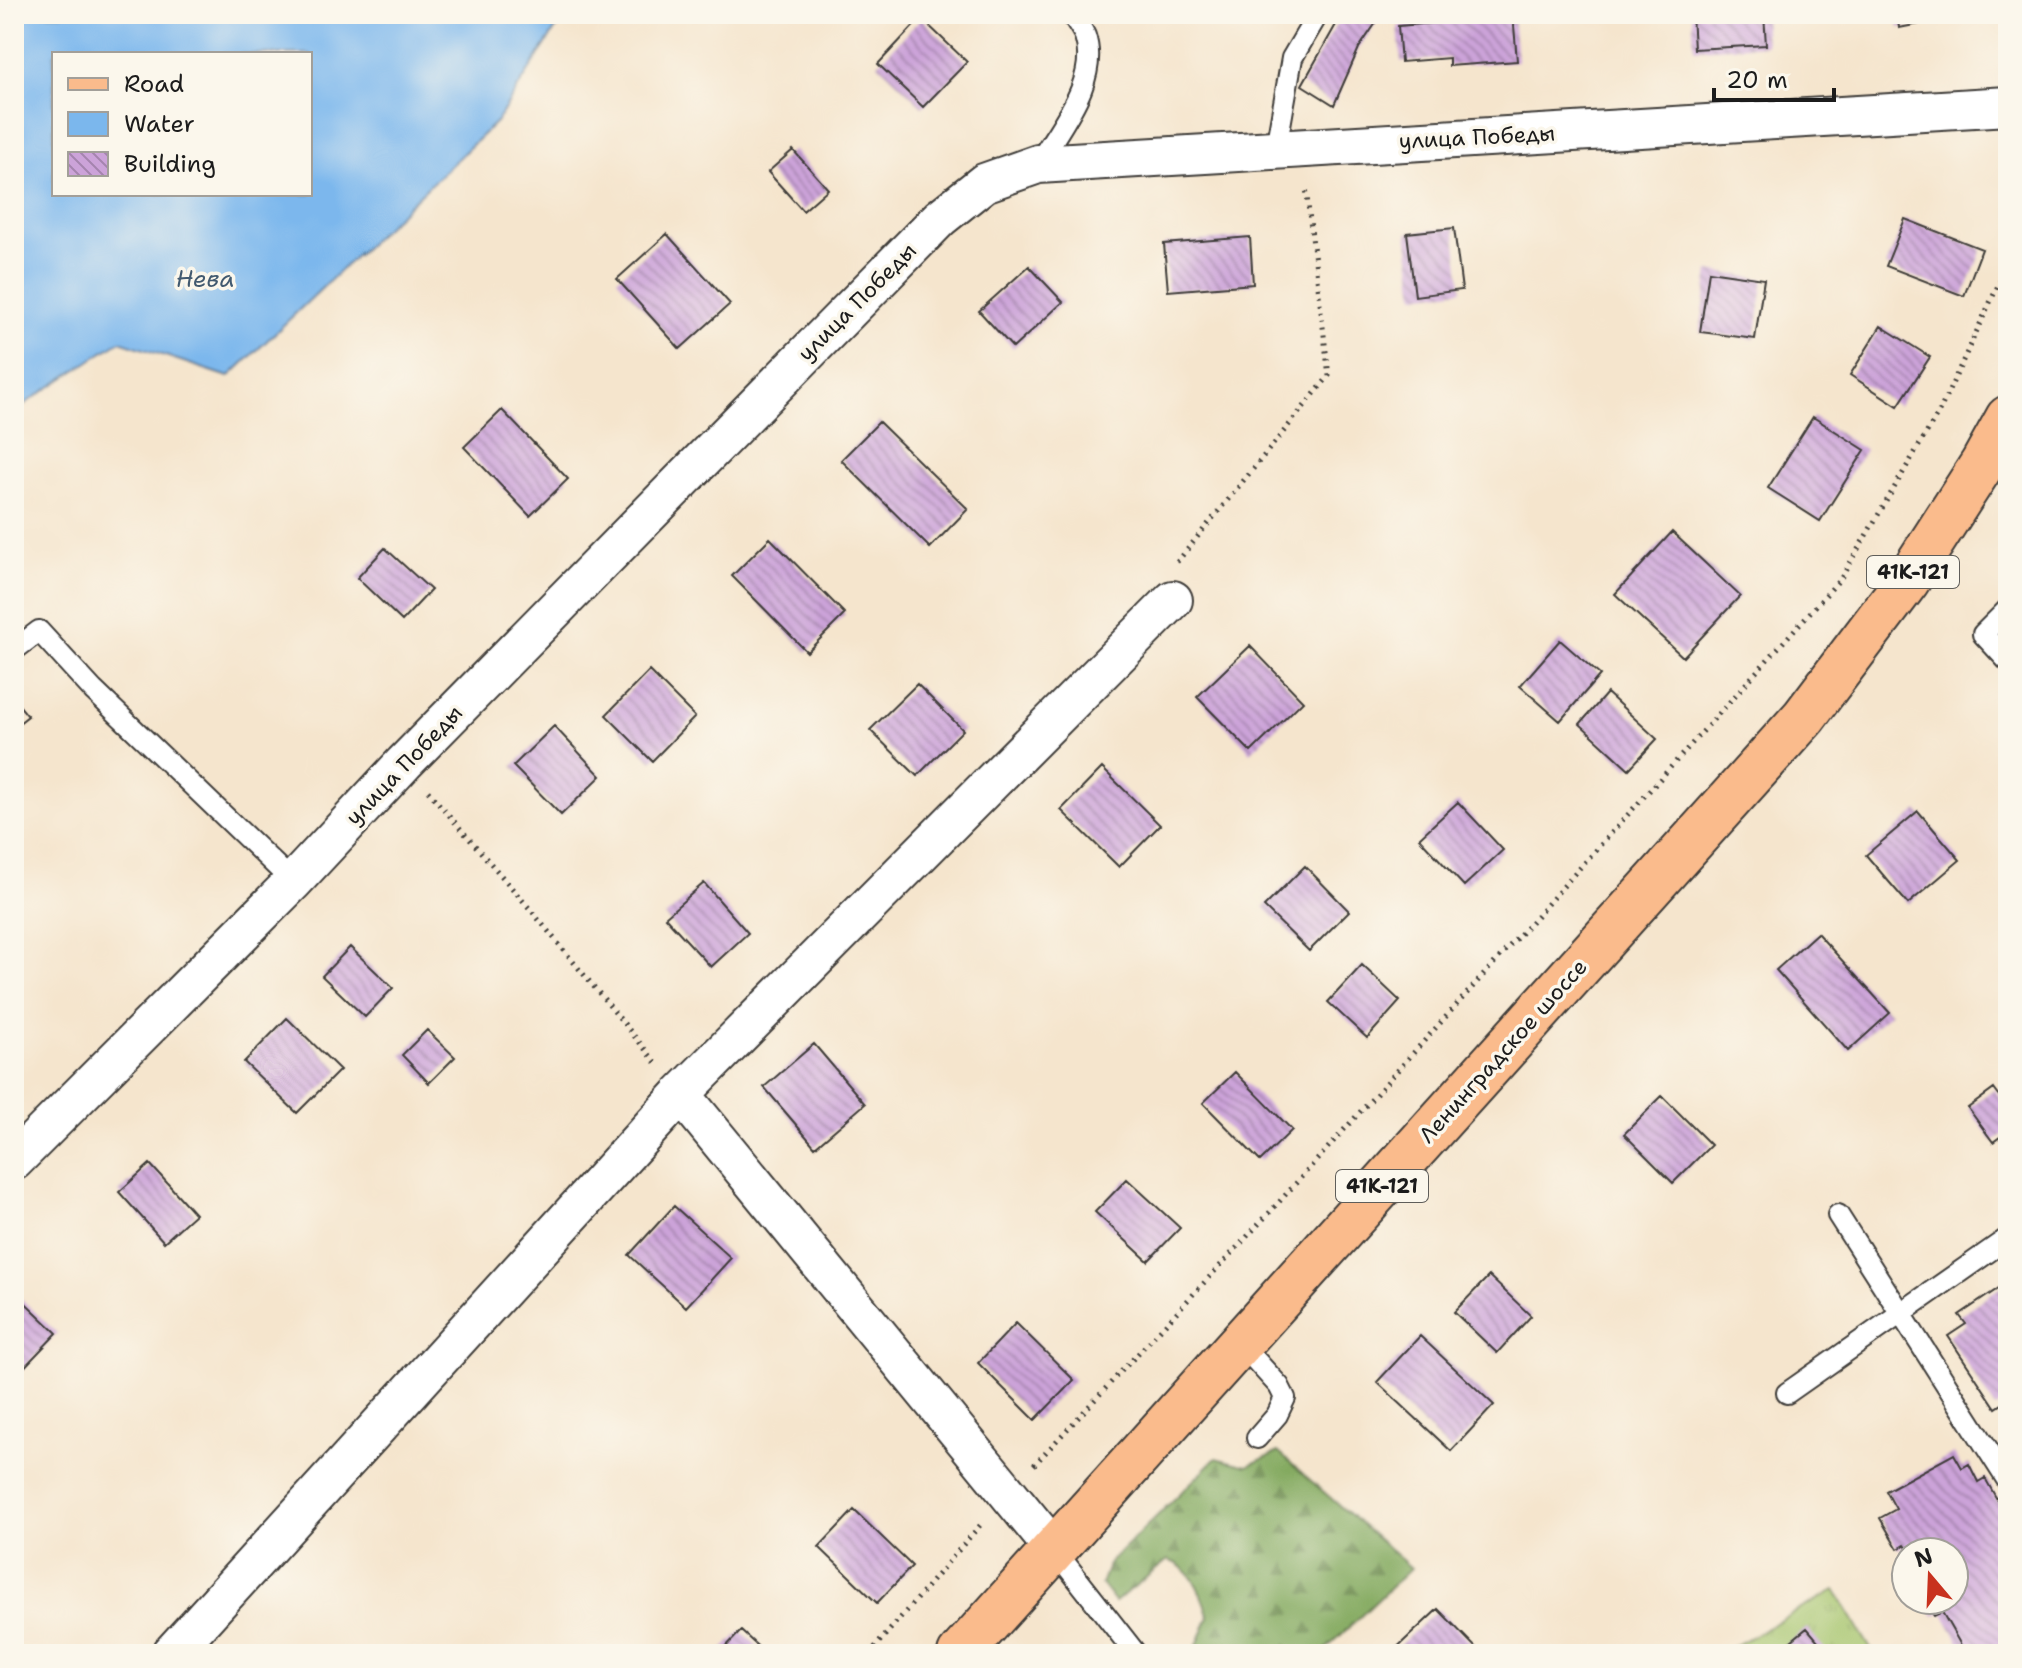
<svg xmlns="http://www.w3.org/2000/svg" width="2022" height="1668" font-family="'Shantell Sans',sans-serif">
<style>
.grass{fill:url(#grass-tufts);stroke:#607044;stroke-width:2}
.forest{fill:url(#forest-firs);stroke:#50633e;stroke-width:2}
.water{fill:#7bb7ed;stroke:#4c6a84;stroke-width:2;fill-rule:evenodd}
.building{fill:url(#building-back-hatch)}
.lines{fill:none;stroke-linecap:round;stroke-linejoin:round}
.service-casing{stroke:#3d3a37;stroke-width:24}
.minor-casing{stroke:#3d3a37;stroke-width:42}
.primary-casing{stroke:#3d3a37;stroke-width:48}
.path{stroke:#3d3a37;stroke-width:5;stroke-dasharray:2 6;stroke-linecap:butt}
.service{stroke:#fff;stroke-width:20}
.minor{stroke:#fff;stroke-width:38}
.primary{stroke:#fabb8c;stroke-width:44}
.labels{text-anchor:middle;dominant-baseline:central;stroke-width:7;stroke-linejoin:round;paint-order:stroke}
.shield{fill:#fbf7ec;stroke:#5f5e5a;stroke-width:2}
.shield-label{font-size:20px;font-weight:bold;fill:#1c1c1c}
.street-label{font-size:22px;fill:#1c1c1c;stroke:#fbf7ec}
.water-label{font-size:24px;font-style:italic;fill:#425a70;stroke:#fbf7ec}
</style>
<defs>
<pattern id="grass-tufts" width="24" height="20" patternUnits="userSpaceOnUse" patternTransform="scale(2)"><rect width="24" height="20" fill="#a5c46c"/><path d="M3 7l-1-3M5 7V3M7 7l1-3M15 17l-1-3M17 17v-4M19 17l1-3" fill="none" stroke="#8da85d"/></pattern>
<pattern id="forest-firs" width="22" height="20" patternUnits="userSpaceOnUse" patternTransform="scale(2)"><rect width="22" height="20" fill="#84aa60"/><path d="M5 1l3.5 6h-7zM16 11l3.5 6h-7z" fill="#6b8a4e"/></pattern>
<pattern id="building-back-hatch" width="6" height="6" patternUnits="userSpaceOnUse" patternTransform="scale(2)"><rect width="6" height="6" fill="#cca3d9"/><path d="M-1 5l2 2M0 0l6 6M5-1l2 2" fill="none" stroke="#a584af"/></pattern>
</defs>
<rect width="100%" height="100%" fill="#fbf7ec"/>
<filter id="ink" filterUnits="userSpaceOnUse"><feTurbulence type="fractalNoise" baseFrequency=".0125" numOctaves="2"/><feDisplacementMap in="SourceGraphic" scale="16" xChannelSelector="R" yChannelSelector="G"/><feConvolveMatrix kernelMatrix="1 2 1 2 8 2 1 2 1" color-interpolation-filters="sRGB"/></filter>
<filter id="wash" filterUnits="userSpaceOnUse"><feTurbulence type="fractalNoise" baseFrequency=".006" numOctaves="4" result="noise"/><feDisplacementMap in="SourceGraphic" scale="32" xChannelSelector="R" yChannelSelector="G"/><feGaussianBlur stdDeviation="1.8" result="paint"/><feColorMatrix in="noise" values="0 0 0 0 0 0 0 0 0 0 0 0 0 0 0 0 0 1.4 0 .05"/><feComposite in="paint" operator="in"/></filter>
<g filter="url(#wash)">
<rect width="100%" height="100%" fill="#f5e5cd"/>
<path class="grass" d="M1835 1590 1874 1654H1720Z"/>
<path class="forest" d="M1278 1452 1411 1568 1321 1654H1198L1196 1647 1209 1617C1201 1593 1194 1569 1168 1560L1115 1602 1101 1584 1109 1563 1216 1458 1247 1466Z"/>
<path class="water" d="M14 14H565L497 121 229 377 120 341 14 411ZM54 54H310V194H54Z"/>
<g id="blocks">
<path class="building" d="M1342 14H1382L1359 48 1334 105 1302 85Z
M1445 14H1513L1517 61 1449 66V58L1401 62 1398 26 1446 22Z
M1692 14H1764L1766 45 1694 49Z
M1897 14H1939L1940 20 1899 28Z
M921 18 967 62 923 107 878 64Z
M793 150 828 189 803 211 768 172Z
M1905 219 1982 249 1964 296 1886 266Z
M1454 228 1462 290 1415 296 1407 233Z
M667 234 730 304 680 349 617 279Z
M1250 237 1253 284 1168 291 1164 244Z
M1029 266 1063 302 1013 348 979 311Z
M1709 271 1764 279 1755 339 1700 332Z
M1881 326 1930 357 1898 406 1850 375Z
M502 410 568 479 530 516 464 447Z
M1813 417 1865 450 1820 521 1768 488Z
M879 422 968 509 930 548 841 460Z
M1672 532 1740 596 1683 657 1615 594Z
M770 538 845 614 807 652 732 576Z
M385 548 431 590 402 621 357 578Z
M1560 640 1600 675 1560 721 1520 686Z
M1250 646 1303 701 1251 752 1197 697Z
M649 671 695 717 652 761 606 715Z
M917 684 963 730 917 776 870 730Z
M1607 693 1657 739 1629 769 1580 724Z
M14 699 28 716 14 727Z
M554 726 601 776 561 815 513 766Z
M1102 768 1160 825 1119 867 1061 810Z
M1458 802 1503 850 1464 886 1419 838Z
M1918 811 1960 860 1908 904 1866 855Z
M1305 866 1349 911 1309 951 1264 907Z
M704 883 748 933 711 967 665 917Z
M1817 933 1890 1013 1848 1051 1776 970Z
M350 947 393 988 365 1017 322 976Z
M1362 965 1400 1001 1367 1038 1328 1002Z
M287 1018 340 1070 297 1113 244 1062Z
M427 1030 455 1057 429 1083 402 1055Z
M814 1044 865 1104 815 1147 764 1087Z
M1235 1072 1292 1130 1260 1161 1203 1103Z
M1994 1089 2008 1108V1131L1993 1142 1968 1108Z
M1662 1096 1711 1145 1673 1183 1624 1134Z
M150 1164 195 1214 164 1242 119 1192Z
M1127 1179 1180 1228 1148 1261 1095 1212Z
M674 1206 731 1258 686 1307 629 1255Z
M1489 1276 1531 1316 1497 1353 1454 1312Z
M2008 1282V1400L1996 1408 1948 1336 1966 1324 1959 1315Z
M14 1292 57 1333 14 1378Z
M1016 1323 1074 1380 1035 1420 978 1363Z
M1420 1336 1494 1405 1451 1451 1377 1382Z
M1954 1454 1962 1468 1969 1464 1978 1482 1985 1478 2008 1519V1654H1966L1942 1612 1934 1616 1925 1600H1954V1552H1910L1905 1545 1898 1549 1880 1518 1896 1509 1886 1491Z
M854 1510 912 1566 877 1603 819 1547Z
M1438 1609 1482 1654H1390Z
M1807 1628 1829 1654H1775Z
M741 1631 766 1654H719Z"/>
</g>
</g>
<g filter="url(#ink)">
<use href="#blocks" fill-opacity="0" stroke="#3d3a37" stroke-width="2"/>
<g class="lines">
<g class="service-casing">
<path id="service" d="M1276 148 1292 58 1318 14
M1038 164C1059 127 1100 81 1085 36 1082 29 1076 21 1072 14
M2008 609 1983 634 2008 661
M14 650 39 631 93 690 293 882
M1838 1215 2008 1481
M1240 1343 1279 1386 1285 1398 1277 1415 1257 1438
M1787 1393 2008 1238
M1053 1548 1136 1654"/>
</g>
<g class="minor-casing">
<path id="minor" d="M681 1094 1053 1548
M14 1161 293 882 404 763 940 218 984 183 1038 164 2008 106
M171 1654 681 1094 1173 600"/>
</g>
<g class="primary-casing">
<path id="primary" d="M960 1654 1804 717 1907 581 1983 463 2008 418"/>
</g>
<path class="path" d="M1177 562 1329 376 1306 188
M428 791 530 909 658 1065
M1034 1465 1270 1212 1841 578 1940 410 2008 264
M869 1654 982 1523"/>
<use href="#service" class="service"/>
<use href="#minor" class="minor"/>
<use href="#primary" class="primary"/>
</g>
</g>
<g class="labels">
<g class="shield">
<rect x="1867" y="556" width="92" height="32" rx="6"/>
<rect x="1336" y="1170" width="92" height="32" rx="6"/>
</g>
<g class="shield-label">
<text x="1913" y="572">41К-121</text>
<text x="1382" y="1186">41К-121</text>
</g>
<g class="street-label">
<text transform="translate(1477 137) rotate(-3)">улица Победы</text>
<text transform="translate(857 302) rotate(-45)">улица Победы</text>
<text transform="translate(404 765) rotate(-46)">улица Победы</text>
<text transform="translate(1503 1051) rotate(-48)">Ленинградское шоссе</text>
</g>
<g class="water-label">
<text x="205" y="279">Нева</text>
</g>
</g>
<rect width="2022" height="1668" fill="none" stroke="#fbf7ec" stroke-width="48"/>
<rect x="52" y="52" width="260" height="144" fill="#fbf7ec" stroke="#a29f99" stroke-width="2"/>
<rect x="68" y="78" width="40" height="12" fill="#fabb8c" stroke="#a29f99" stroke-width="2"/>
<text x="124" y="92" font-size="24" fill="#1c1c1c">Road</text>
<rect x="68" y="112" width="40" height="24" fill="#7bb7ed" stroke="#a29f99" stroke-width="2"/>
<text x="124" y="132" font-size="24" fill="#1c1c1c">Water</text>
<rect x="68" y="152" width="40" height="24" fill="url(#building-back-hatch)" stroke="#a29f99" stroke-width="2"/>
<text x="124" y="172" font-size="24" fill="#1c1c1c">Building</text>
<g transform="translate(1930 1576) rotate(341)"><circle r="38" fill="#fbf7ec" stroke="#a29f99" stroke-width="2"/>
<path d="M0-6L14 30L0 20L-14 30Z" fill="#c8321e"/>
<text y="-12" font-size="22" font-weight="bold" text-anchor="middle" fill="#1c1c1c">N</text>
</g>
<path d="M1714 88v12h120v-12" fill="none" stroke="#1c1c1c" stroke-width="4"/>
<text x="1726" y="88" font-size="24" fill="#1c1c1c" stroke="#fbf7ec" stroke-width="6" paint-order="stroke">20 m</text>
</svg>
